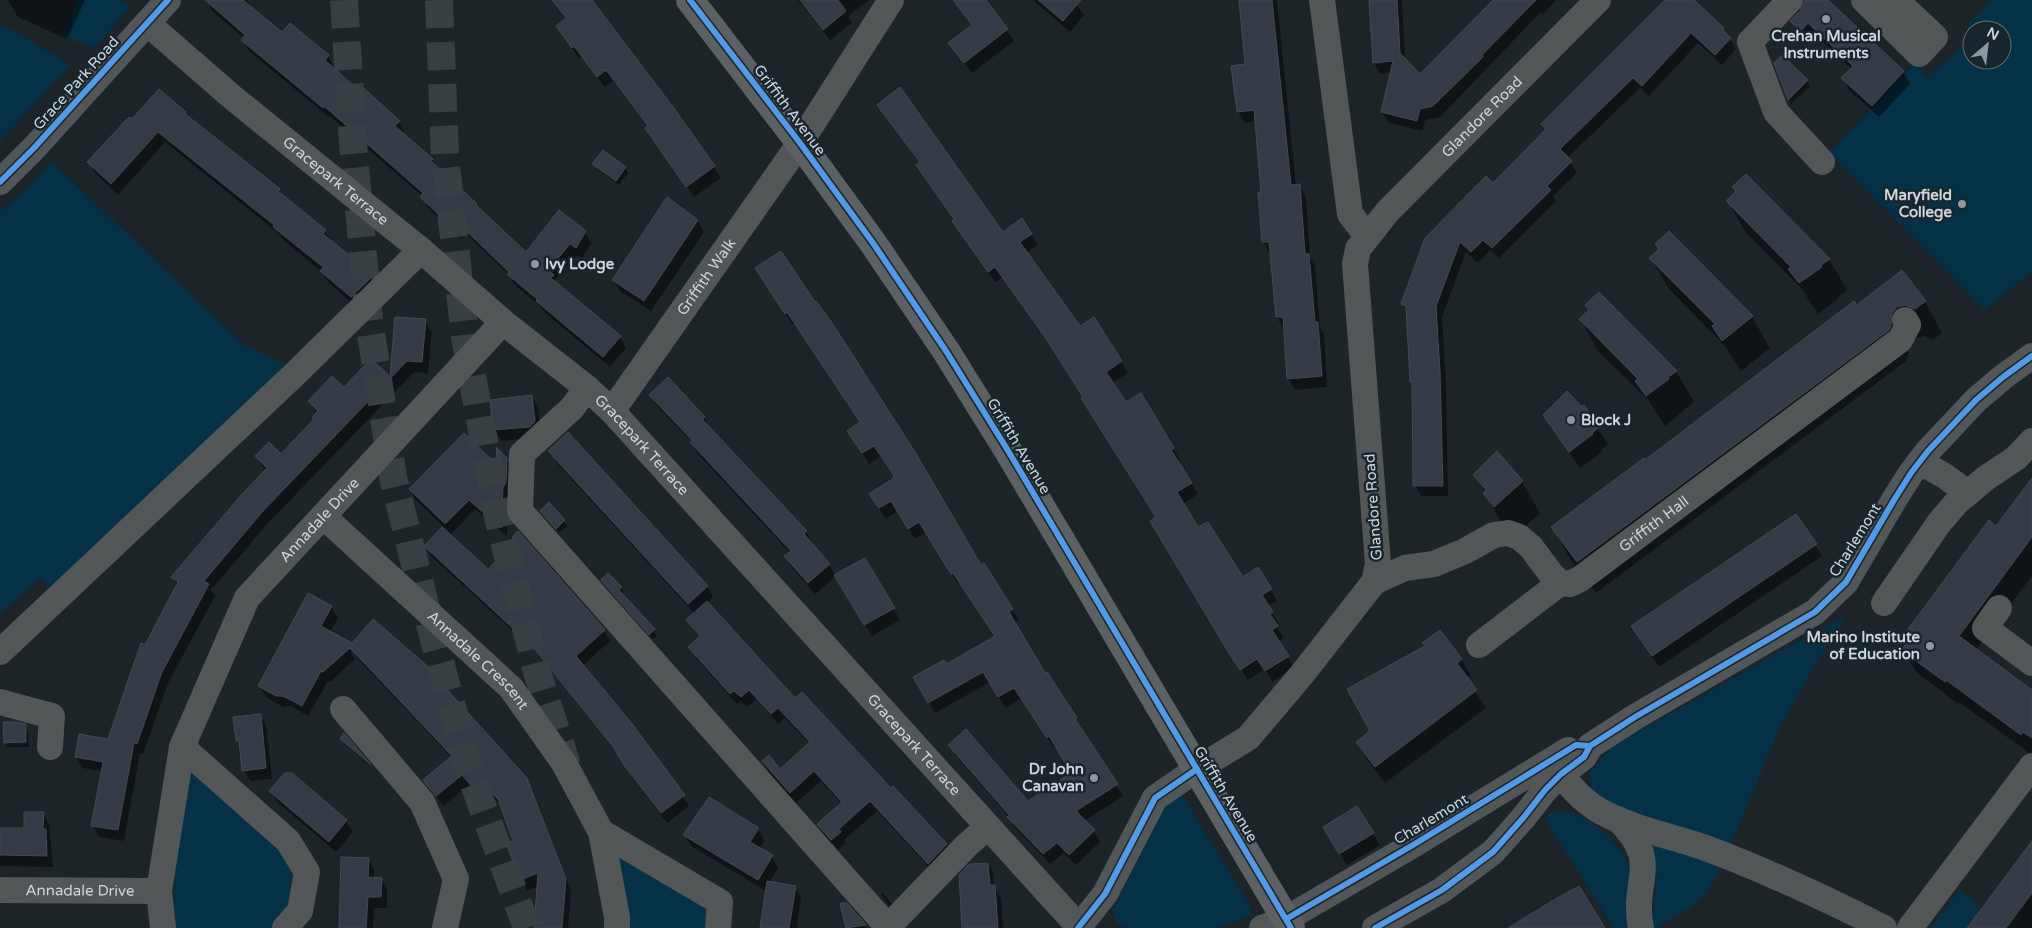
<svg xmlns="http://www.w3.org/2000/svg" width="2032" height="928" font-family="'Varela Round',sans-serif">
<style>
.green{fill:#043145;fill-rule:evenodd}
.shadow{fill:#0007}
.building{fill:#343b47;stroke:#45494d}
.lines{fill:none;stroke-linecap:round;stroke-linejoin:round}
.highway-tunnel{stroke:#373f43;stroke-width:28;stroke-dasharray:28 14;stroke-linecap:butt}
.minor{stroke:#535657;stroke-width:26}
.major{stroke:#5c6061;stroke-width:28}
.cycleway-casing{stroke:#19252c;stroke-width:9}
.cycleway{stroke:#5399e6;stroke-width:6}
.poi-dot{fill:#8f979c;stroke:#19252c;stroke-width:2}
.labels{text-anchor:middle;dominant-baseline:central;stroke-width:5;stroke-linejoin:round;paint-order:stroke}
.poi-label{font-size:15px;font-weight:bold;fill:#cdd5da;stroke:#19252c;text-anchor:end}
.street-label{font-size:15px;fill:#cdd5da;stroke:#19252c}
</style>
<rect width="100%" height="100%" fill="#1d2428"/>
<path class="green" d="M78 0H120L131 6 95 48 63 37Z
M1992 0H2032V271L1985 310 1829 153 1915 64 1922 68 1925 78 1966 44 1969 23ZM1972 30H2002V60H1972Z
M0 23 71 65 0 141Z
M52 162 243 344 294 369 51 593 47 585 40 579 0 613V211L14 200Z
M1846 615 1809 676 1778 731 1728 853 1630 816 1591 790 1590 772 1613 746Z
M189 766 271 838 292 871 289 905 270 928H177L173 901 177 845Z
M1179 795 1184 798 1251 907V913L1249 916 1217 928H1128C1117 925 1114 922 1113 910L1167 804Z
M1552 812C1557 812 1563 811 1568 812 1591 816 1622 845 1629 867 1635 885 1630 909 1629 928H1614L1544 818Z
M1647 843 1724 861C1707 897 1697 905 1662 924L1659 928H1655L1653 923 1657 870Z
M615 851 710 908 709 928H626Z
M1960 890 1977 903 1975 907 1980 911 1967 928H1931Z"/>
<path class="shadow" d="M8 0H85L67 39 18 17Z
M206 0H247L256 12 282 34 328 56 334 67 333 69 356 89 399 122 405 133 403 135 432 160 437 168 526 254 585 232 591 243 582 258 577 255 555 280 558 286 620 337 626 348 610 367 544 312 540 306 515 285 510 276 466 234 461 239 428 208 422 196 331 117 330 118 249 51 243 40 244 38 212 11Z
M552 0H590L672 108 721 178 694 197 653 139 646 128 648 127 613 81 605 87 581 56 579 58 564 37 557 26 566 20Z
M798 0H869L848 16 852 23 830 40Z
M953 0H985L1014 41 972 73 950 43 972 26Z
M1033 0H1073L1084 15 1070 32Z
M1240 0H1276L1277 2 1296 186 1299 185 1306 197 1310 258 1315 266 1320 328 1324 334 1327 387 1295 390 1288 378 1285 328H1283L1277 317 1271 253H1269L1263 241 1262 193 1256 121 1245 123 1238 112 1246 65Z
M1370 0H1402L1405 61 1419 76 1495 0H1556L1543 14 1541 12 1440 117 1425 120 1423 131 1389 123 1382 112 1391 72 1380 74 1374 63Z
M1667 0H1694L1723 29 1736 49 1722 65 1698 43 1649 96 1640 88 1567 158 1577 173 1553 196 1556 201 1499 258 1490 250 1478 263 1466 252 1442 317 1446 384 1448 496H1421L1415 485 1413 385 1411 382 1408 313 1403 304 1493 184 1546 130 1543 124Z
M1806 0H1826L1903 72 1910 84 1879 117 1849 90 1843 78 1852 69 1815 35 1808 42 1799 33 1792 21 1802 11Z
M1775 64 1807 81 1810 86 1791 104Z
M159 90 187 117 279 190 283 196 325 231 332 243 373 276 379 287 358 308 328 282 321 271 281 238 278 233 165 142 118 195 95 173 89 162 132 121Z
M878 105 1002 233 1031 234 1038 245 1026 253 1080 328 1093 319 1128 373 1112 383 1126 404 1141 394 1180 460 1177 461 1198 494 1183 504 1197 529 1242 579 1271 590 1277 601 1268 606 1279 624 1276 625 1283 638 1278 641 1294 668 1272 682 1265 669 1248 680 1191 590 1157 518 1053 348 1003 277 995 282 960 232 953 221 955 220 924 176 921 164Z
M594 164 625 168 628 173 619 185 597 169Z
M1733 188 1829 259 1847 290 1838 297 1839 298 1818 314 1801 288 1745 232 1728 201 1736 192Z
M668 199 698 221 704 232 651 311 620 291 613 280Z
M1669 232 1752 317 1770 348 1741 371 1724 345 1669 289 1651 258 1660 250Z
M1902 272 1925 302 1942 333 1933 340 1924 336 1915 338 1909 345 1908 356 1906 361 1596 593 1570 559 1553 528 1645 462Z
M763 279 1012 610 1019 620 1014 623 1045 675 1075 719 1082 730H1081L1123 796 1084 821 1094 831 1100 842 1076 865 1064 853 1050 864 1015 828 1009 817 956 756 949 745 1028 802 1073 773 1057 746 1054 748 1021 698 1006 708 990 682 935 713 915 678 946 666 996 637 960 583 958 585 927 532 915 539 898 511 886 519 877 505 895 479 881 456 869 464 855 442 861 423 794 323 792 324Z
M1586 306 1676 371 1694 402 1665 426 1648 400 1598 351 1581 320 1589 311Z
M396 318 425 321 432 332 428 373 414 372 269 522 211 590 215 596 168 683 143 754 140 753 124 841 99 837 93 826 102 771 82 768 76 757 109 740 145 646 177 586 173 577 266 471 257 457 281 456 315 420 317 413 310 401 344 388 371 360 391 378Z
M651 395 704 418 710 429 806 532 812 543 811 544 829 565 836 576 864 559 900 620 872 636 836 576 815 594 792 568 786 557 790 553 698 454 692 442 657 406Z
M531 396 538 407 541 433 536 437 501 441 495 430 491 401Z
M1583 407 1608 444 1601 450 1602 452 1580 468 1544 415Z
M549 451 707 586 713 597 707 603 795 700 891 789 946 845 952 856 935 874 877 811 844 840 846 843 838 850 824 834 818 824 842 804 821 781 796 803 769 772 763 762 780 770 810 744 785 718 778 724 756 699 747 707 741 701 737 704 696 658 690 647 700 638 687 621 695 614 556 462Z
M1497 453 1522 482 1540 513 1513 537 1502 524 1475 475Z
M506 459 512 469 508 497 507 536 475 509 451 534 416 500 410 490 500 469Z
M2032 480V576L1976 650 2032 692V755L1959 702 1958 704 1916 672 1903 650 1905 647 1902 640 1997 528Z
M541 511 564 521 567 526 559 533Z
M1796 516 1822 556 1659 667 1639 637Z
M518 533 604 631 610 641 582 666 632 726 689 806 667 823 631 775 621 758 528 641 526 643 431 556 425 546 488 571 517 543 513 537Z
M602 580 621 587 624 593 621 595 657 635 653 639Z
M331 607 338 618 330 632 352 645 431 671 436 679 526 779 533 790 571 891 568 928H535L539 886 527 890 521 879 515 841 502 806 488 792 481 799 469 785 443 806 425 780 452 758 358 659 353 651H350L355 659 330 682 328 681 308 716 291 706 283 707 266 697 259 686Z
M1461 659 1471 676 1467 679 1486 708 1385 783 1367 759 1357 743Z
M260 715 266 726 272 779 250 781 244 770 241 748 237 741Z
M25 725 28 731 29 747H8L5 742Z
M344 735 370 766 344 744 341 739Z
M291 774 346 821 353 832 336 852 277 802 271 791Z
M1357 808 1380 845 1347 865 1331 839Z
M43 813 49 824 53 867 0 866V829H25Z
M758 829 764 841 760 848 772 856 778 868 769 883 795 887 801 898 797 928H762L768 884 765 890 691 846 685 835Z
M2032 843V928H1969Z
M368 859 374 870V879H381L387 890V908H374L373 928H340Z
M987 861 993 872 994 886 1001 898 1003 928H963L961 891Z
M883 893 894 907 892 909 881 895Z
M846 904 865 925 866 928H847Z"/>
<path class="building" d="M205 0H243L282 32 290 23 329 55 325 60 356 88 359 84 400 121 395 126 433 159 431 161 477 204 476 205 526 252 559 210 586 231 576 248 570 244 548 270 554 275 551 278 621 336 603 357 536 301 537 299 507 274 509 272 459 224 455 229 437 213 420 197 423 193 324 106 323 108 241 40 245 35Z
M552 0H592L673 107 715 166 686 187 645 128 648 126 606 70 597 77 574 46 572 48 556 26 566 18Z
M800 0H838L846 11 823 30Z
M953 0H986L1008 29 964 63 948 43 972 25Z
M1038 0H1081L1063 21Z
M1239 0H1272L1291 185 1300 184 1305 254H1309L1315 322H1318L1322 376 1287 379 1283 317H1276L1269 242H1262L1258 192H1261L1254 110 1237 112 1231 66 1245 64Z
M1369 0H1397L1400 53 1420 74 1493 0H1536L1482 55 1483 57 1433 106 1420 109 1417 121 1381 112 1393 61 1373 63Z
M1665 0H1694L1724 28 1723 30 1731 38 1715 55 1691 33 1642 86 1633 78 1560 149 1572 161 1547 186 1551 190 1492 248 1483 240 1471 252 1460 242 1436 306 1440 372 1443 486H1413L1412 382H1410L1406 306 1401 304 1425 238 1486 176 1493 183 1546 129 1541 124Z
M1805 0H1828L1904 71 1872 106 1841 78 1853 66 1808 23 1801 31 1790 21 1801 10Z
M1782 55 1808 80 1788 100 1774 63Z
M900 87 1003 232 1022 218 1032 234 1020 242 1080 326 1094 317 1122 361 1106 372 1126 402 1141 393 1174 448 1171 450 1192 483 1177 492 1198 527 1208 522 1243 577 1258 567 1272 589 1262 595 1273 612 1270 614 1278 626 1272 630 1289 656 1265 671 1257 659 1240 670 1229 653 1150 521 1156 517 1081 398 1083 397 1045 337 995 267 988 272 952 221 954 219 916 165 920 162 877 105Z
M159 89 186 112 184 113 280 189 278 191 326 230 323 234 374 275 351 297 320 271 323 267 273 227 274 225 158 132 111 184 87 162 129 117 132 119Z
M603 150 626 167 616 181 592 164Z
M1746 174 1830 259 1821 265 1822 267 1799 283 1788 269 1791 267 1726 201 1736 191 1732 187Z
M667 197 698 220 644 301 612 280Z
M1669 231 1753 316 1722 341 1712 326 1715 324 1649 258 1659 249 1655 244Z
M781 251 815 302 816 301 832 323 915 452 981 565 984 563 1013 609 1009 612 1045 673 1047 672 1077 718 1075 719 1118 784 1076 811 1095 830 1069 855 1057 843 1043 854 1007 817 1009 815 948 745 966 729 1028 801 1071 773 1049 736 1047 738 1014 688 998 697 983 672 928 703 913 677 944 660 947 664 995 636 953 573 951 574 919 522 908 529 891 501 879 508 869 494 894 478 893 474 874 446 862 453 847 431 860 422 787 312 785 314 755 268Z
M1902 270 1926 301 1915 309 1905 305 1897 307 1892 313 1891 325 1889 330 1577 562 1551 527 1644 458 1645 460 1854 301 1857 305Z
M1599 292 1677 371 1668 377 1669 379 1646 396 1635 381 1638 379 1579 319 1589 310 1585 305Z
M395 317 426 319 422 362 407 361 263 511 204 581 209 584 162 672 137 744 134 743 118 830 91 826 103 762 75 757 79 734 108 739 141 643 145 645 178 582 171 577 243 493 267 468 255 456 269 442 281 454 314 419 312 417 318 411 308 401 332 376 344 387 371 359 390 376Z
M668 377 705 417 702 419 807 531 804 534 830 564 808 583 784 556 791 551 690 442 692 440 649 395Z
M1567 391 1582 407 1584 405 1599 427 1592 433 1593 434 1569 452 1543 415Z
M532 395 535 421 530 427 493 430 490 400Z
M568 432 708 586 688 604 548 451Z
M464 433 498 466 496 447 507 458 506 483 503 487 501 528 469 500 445 524 409 489Z
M1497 451 1523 481 1494 507 1483 493 1486 490 1473 475Z
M2032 478V537L1959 636 2032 690V738L2023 732 2021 735 1946 680 1945 682 1901 650 1906 644 1900 640 1989 520 1996 526Z
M549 502 565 520 556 529 540 511Z
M1796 514 1817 544 1652 656 1631 626Z
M442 527 488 569 517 541 512 537 518 531 605 630 576 656 633 725 685 795 661 813 624 765 614 748 521 632 519 634 424 546Z
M865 558 895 608 864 625 834 575Z
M608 573 622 587 619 590 655 629 649 635 601 580Z
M308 593 332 606 321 626 352 643 373 619 432 670 431 672 527 778 566 879 562 928H534L538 873 520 880 506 843 513 841 498 799 481 782 474 789 462 775 436 796 423 780 452 756 350 648 323 672 321 671 302 706 283 696H276L258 686Z
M707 601 795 698 802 692 891 788 893 786 947 844 928 864 870 801 839 829 841 832 831 840 817 824 842 802 814 771 790 793 762 761 769 755 780 769 810 742 778 708 771 714 749 690 741 697 734 691 730 694 688 647 700 636 686 620Z
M1440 630 1462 659 1457 663 1477 690 1375 767 1356 742 1370 731 1347 689 1425 646 1422 643Z
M261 714 266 768 242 771 239 741H236L233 717Z
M3 722H15L26 724V742L4 743Z
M344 733 371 765 340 739Z
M285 773H292L347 820 329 842 269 791Z
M709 797 759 828 750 842 773 855 758 880 683 835Z
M1357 806 1374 833 1339 854 1323 827Z
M24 812H44L43 829H46L47 856 0 855V828H24Z
M2032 841V893L2006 928H1967Z
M341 857 369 858 368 877 382 878 381 897H368L366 928H339Z
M988 863 990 885H995L998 928H962L959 875 969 864Z
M767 881 796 886 789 928H760Z
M1579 886 1605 928H1508L1554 900Z
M846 902 866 925 846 928 840 904Z"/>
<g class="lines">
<path class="highway-tunnel" d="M344 0 353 144 369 320 393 477 433 636 470 773 527 928
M439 0 445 156 465 337 497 513 537 672 567 765"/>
<g class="minor">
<path d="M1322 0 1350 214 1367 236"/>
<path d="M1790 0 1750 42 1776 112 1822 162"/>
<path d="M1864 0 1919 54 1935 37 1896 0"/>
<path id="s1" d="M147 23 232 97 421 250 503 322 587 388 612 411 1080 928"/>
<path d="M0 182 34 148 168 0"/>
<path d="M587 388 572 408 522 454 520 511 888 927"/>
<path id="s2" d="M612 411 800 143 891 0"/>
<path d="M1919 463C1937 470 1953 480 1967 494"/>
<path id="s3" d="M323 516 511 688 564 763 601 832 617 917V928"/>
<path id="s4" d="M1374 582 1405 568 1434 564 1465 551 1494 535 1508 533 1519 537 1531 547 1551 574 1560 583 1570 584 1580 579 1900 340 1908 325 1905 320"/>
<path d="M1884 603 1939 523 1957 502 1986 478 2016 458 2032 441"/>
<path d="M1999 608 1985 628 2032 663"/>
<path d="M1479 645 1560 583"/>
<path d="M0 652 297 372 421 250"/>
<path d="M0 702 52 716 50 747"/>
<path d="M343 709 422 802 456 879 445 928"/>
<path d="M182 747 288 841 307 872 300 911 285 928"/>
<path d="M1553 760C1565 782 1580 800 1602 812 1631 828 1671 836 1703 847 1765 870 1825 898 1884 928"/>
<path d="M1618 819C1663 864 1631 879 1641 928"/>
<path d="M601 832 720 902 718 928"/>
<path id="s5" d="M0 890 159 891"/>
<path id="s6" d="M163 928 159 891 182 747 247 598 503 322"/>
<path d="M887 928 967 845 988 827"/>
<path id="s7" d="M1078 928 1105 894 1155 798 1197 769 1248 738 1303 673 1374 582 1378 564 1355 264 1358 249 1388 211 1598 0"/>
<path d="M1262 928 1286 919 1413 845 1568 750"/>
<path d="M1375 928 1442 890 1493 852 1524 817 1545 790 1561 774 1584 757 1590 746 1635 717 1815 612 1846 582 1894 500 1911 473 1928 451 1976 400 2003 377 2032 356"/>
<path d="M1910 928 2032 766"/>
</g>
<path class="major" d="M690 0 800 143 873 243 946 351 1007 449 1291 928"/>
<g class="cycleway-casing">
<path id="cycleway" d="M690 0 800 143 873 243 946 351 1007 449 1291 928
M0 182 34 148 168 0
M1286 919 1413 845 1576 745 1590 746
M1078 928 1105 894 1155 798 1197 769
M1375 928 1442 890 1493 852 1524 817 1545 790 1561 774 1584 757 1590 746 1635 717 1815 612 1846 582 1894 500 1911 473 1928 451 1976 400 2003 377 2032 356"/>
</g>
<use href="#cycleway" class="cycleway"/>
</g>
<g class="poi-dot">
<circle cx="1826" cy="19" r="5"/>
<circle cx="1962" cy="204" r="5"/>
<circle cx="535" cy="264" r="5"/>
<circle cx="1571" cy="420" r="5"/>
<circle cx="1930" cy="646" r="5"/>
<circle cx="1094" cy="778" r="5"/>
</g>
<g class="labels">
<g class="poi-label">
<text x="1826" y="36" text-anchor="middle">Crehan Musical<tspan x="1826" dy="17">Instruments</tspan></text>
<text x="1952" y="195">Maryfield<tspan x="1952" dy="17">College</tspan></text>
<text x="545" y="264" text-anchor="start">Ivy Lodge</text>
<text x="1581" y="420" text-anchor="start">Block J</text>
<text x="1920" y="637">Marino Institute<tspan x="1920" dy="17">of Education</tspan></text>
<text x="1084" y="769">Dr John<tspan x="1084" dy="17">Canavan</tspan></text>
</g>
<g class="street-label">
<text transform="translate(76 83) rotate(-48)">Grace Park Road</text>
<text transform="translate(790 110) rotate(53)">Griffith Avenue</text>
<text stroke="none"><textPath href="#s7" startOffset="979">Glandore Road</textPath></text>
<text stroke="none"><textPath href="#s1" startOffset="246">Gracepark Terrace</textPath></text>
<text stroke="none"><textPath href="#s2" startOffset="164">Griffith Walk</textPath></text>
<text stroke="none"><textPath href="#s1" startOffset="651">Gracepark Terrace</textPath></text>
<text transform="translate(1019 446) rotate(59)">Griffith Avenue</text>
<text transform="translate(1373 507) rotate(-94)">Glandore Road</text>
<text stroke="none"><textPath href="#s6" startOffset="452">Annadale Drive</textPath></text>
<text stroke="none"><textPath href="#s4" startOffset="331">Griffith Hall</textPath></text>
<text transform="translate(1855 540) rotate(-58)">Charlemont</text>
<text stroke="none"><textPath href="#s3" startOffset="212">Annadale Crescent</textPath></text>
<text stroke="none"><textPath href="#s1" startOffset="1056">Gracepark Terrace</textPath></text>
<text transform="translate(1226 794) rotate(59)">Griffith Avenue</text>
<text transform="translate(1431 819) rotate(-31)">Charlemont</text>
<text stroke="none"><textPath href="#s5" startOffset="80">Annadale Drive</textPath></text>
</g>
</g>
<g transform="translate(1987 45) rotate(28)"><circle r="24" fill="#19252c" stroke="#616b72"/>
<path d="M0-4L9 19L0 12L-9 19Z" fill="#8f979c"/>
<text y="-8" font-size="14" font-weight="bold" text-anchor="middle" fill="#cdd5da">N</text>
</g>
</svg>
